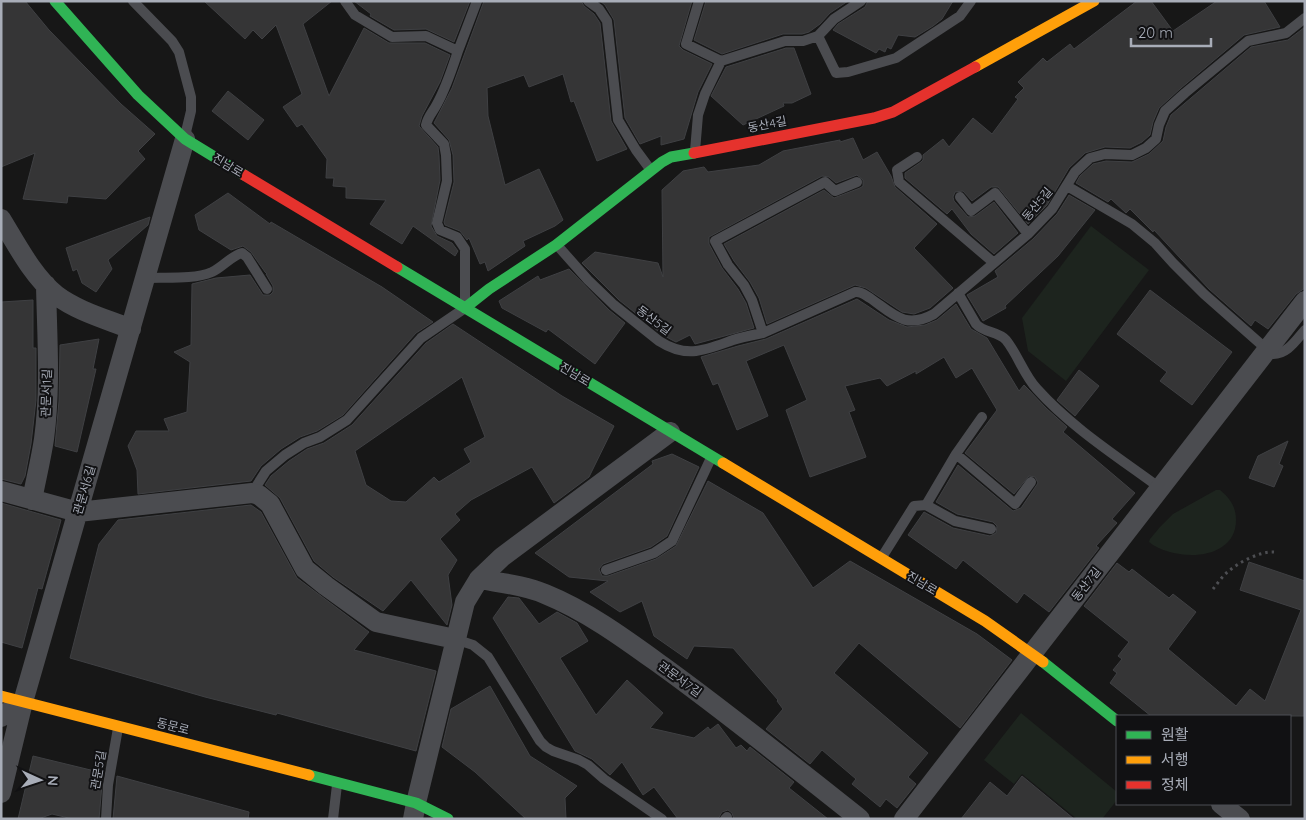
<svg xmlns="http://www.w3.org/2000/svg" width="1306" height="820" font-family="Quicksand,'Noto Sans KR',sans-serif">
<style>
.green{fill:#1d241e}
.building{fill:#353536;stroke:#3f4043;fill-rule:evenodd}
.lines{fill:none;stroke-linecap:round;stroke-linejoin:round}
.path{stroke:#4d4e52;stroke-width:3;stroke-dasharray:2.5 4;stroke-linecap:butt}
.lane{stroke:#4b4c50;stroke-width:10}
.street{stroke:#4b4c50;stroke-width:20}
.fast{stroke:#30b455;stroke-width:11}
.slow{stroke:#ff9f0a;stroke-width:11}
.jam{stroke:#e5322d;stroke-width:11}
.labels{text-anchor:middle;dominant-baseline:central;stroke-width:4;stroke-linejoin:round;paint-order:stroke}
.street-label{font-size:12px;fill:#a8adb8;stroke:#111113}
</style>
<rect width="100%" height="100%" fill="#171717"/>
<path class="green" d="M1091 226 1149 270 1066 381 1028 351 1022 318Z
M1216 490H1220C1230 498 1236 507 1236 520 1236 562 1174 562 1149 542L1150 539 1160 527 1173 514Z
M1021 713 1117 792V800L1102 819H1077L1022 774 1014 784 984 760Z"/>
<path class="building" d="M1 1H25L49 30 121 104 155 134 138 151 145 159 106 199 68 196 67 203 23 199 35 153 1 167Z
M204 1H332L303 24 329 96 364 28 389 43H425L450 55 440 82 422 116 419 126 438 147 439 156 440 180 431 226 437 236 452 243 458 251 455 256 413 226 402 244 370 224 386 200 346 198V187L333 186 334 178H326L327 159 302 124 297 127 283 107 302 94 276 25 262 39 253 30 245 39Z
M354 1H470L454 42 426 29 394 30 370 16 371 14Z
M484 1H581L584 6 594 14 600 23 611 121 627 149 597 161 574 101 571 102 563 74 529 87 524 75 487 88 488 116 505 185 539 169 563 220 555 226 523 241 525 246 488 271 485 262 480 264 469 238 467 240 460 231 445 225 444 222 454 182 453 155 449 140 434 123 452 88Z
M600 1H692L679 46 683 50 712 64 698 92 684 139 661 145V136L640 144 625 118 614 20 605 5Z
M706 1H848L830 13 820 24 809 32 802 34H783L722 54 694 40Z
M868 1H953L942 19 933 26 915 37 898 35 891 49 887 47 885 52 879 49 876 53 833 30 838 24 865 7Z
M1137 1H1151L1173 31 1217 1H1264L1280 27 1244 35 1181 88 1159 108 1153 122 1150 135 1142 142 1130 148 1105 147 1085 153 1069 168 1047 205 1028 224 998 187H991L972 201 963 191 955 192 953 197 954 201 968 217 975 216 994 202 1018 233 994 254 971 234 952 209 947 214 905 178V173L921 162 923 160V155L943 139 949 147 973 118 992 134 1018 99 1015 97 1024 88 1018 82 1043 58 1047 62 1070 44 1074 49Z
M1305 27V288L1296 294 1268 329 1255 320 1251 326 1209 289 1154 230 1153 232 1130 209 1126 213 1111 199 1108 202 1076 183 1080 176 1093 164 1106 161 1132 162 1149 154 1163 141 1166 127 1171 115 1251 47 1288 40Z
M786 48H794L811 94 792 103H783L784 106 743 125 711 96 726 67Z
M228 91 264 120 248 140 212 111Z
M853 138 863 160 877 152 891 176 895 187 937 224 914 248 953 288 930 308 914 314 902 312 866 288 855 285 767 324 759 298 750 282 734 261 724 244 824 190 834 198 860 188 863 186V180L857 175 836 183 829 177 822 176 709 237V244L722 268 738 289 746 303 754 328 695 344 690 335 676 342 672 340 663 335 619 300 582 263 595 252 658 263 663 277 662 190 683 171 704 167 708 172 759 165 783 151 840 140V142Z
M228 193 270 224 271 222 382 287 433 322 416 333 343 415 317 431 300 437 281 449 261 466 251 481 138 494 137 470 128 446 136 431H169L164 419 187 412 190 362 174 352 191 345 192 284 216 278 250 275 263 295H270L273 292V286L266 274H267L265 272 251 252 243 246 231 250 199 230 195 215Z
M1069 195 1095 210 1058 256 1005 306 1006 308 983 321 967 295 998 277 995 271 1033 239 1057 214Z
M150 217 148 225 108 260 112 269 96 292 82 283 77 269 73 271 66 248Z
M569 269 609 310 625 323 595 364 548 329 546 332 502 308 499 301 538 276 540 280Z
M1150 290 1232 352 1192 405 1160 381 1167 372 1117 334Z
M857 299 889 320 907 327 925 325 937 320 956 304 971 329 987 338 1019 391 1024 385 1027 388 1046 408 1067 427 1063 432 1135 493 1112 519 1117 523 1096 546 1099 548 1049 612 1024 593 1017 603 963 560 956 569 908 535 924 512 953 528 990 536 996 533 997 526 993 522 957 514 936 502 958 465 1013 511 1021 508 1038 483 1035 477 1029 476 1014 494 965 453 997 410 972 368 956 378 944 357 916 374V371L887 386 880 378 845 386 855 410 849 412 866 457 810 477 786 410 807 400 784 345 746 361 768 416 737 430 718 383 713 385 701 357 738 346 766 339Z
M33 300V348H36V400L31 444 25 476 21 484 1 479V302Z
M453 324 562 396 614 426 589 477 554 503 532 467 471 500 455 514 460 520 440 539 457 560 448 575 452 605 447 625 411 580 383 611 333 577 314 561 280 498 265 485 271 476 289 461 307 449 324 443 352 425 426 343ZM462 377 485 437 464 449 471 462 439 482 434 477 406 502 391 501 366 485 355 451Z
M99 339 93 369H96L77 452 55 446 59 401 60 345Z
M1079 370 1099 386 1075 416 1057 400Z
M1288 441 1279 464 1283 466 1274 487 1249 478 1258 456Z
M672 454 699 467 667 536 651 547 603 564 599 569 602 576H608L656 559 676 546 708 481 763 513 813 588 850 561 977 634 1012 660 960 728 859 643 834 673 928 753 908 777 916 784 897 808 886 799 880 807 852 784 856 779 822 750 810 764 766 729 783 709 777 701 778 700 733 648 694 646 687 659 654 636 642 601 620 612 590 592 608 581 569 577 535 553 653 464 652 461Z
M1 503 61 520 42 589 38 588 22 648 1 642Z
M251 505 261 512 297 578 369 632 354 650 436 671 416 751 277 713 276 715 205 697 70 658 99 544 118 520Z
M1249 562 1305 581V716H1151L1110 683 1117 673 1113 670 1122 659 1118 656 1129 642 1084 606 1117 563 1129 572 1132 569 1169 598 1173 594 1196 612 1168 649 1236 706 1250 689 1265 701 1301 610 1240 590Z
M508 597 519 598 539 624 557 612 577 623 588 641 560 658 596 715 627 680 663 713 650 728 694 738 708 727 710 730 718 724 736 748 741 745 747 751 750 747 794 782 789 788 828 819H734L732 813 728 810 722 812 718 819H678L654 787 643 795 622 762 610 775 592 759 575 751 493 618Z
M490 686 530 756 577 786 565 798 566 819H526L475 772 442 747 451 709Z
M33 756 103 773 99 819H73L52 814 38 819H18Z
M117 776 249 812 248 819H113Z
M1022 776 1074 819H961L990 782 1007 796Z"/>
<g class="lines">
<path class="path" d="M1213 589C1218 583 1223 575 1229 571 1239 562 1261 551 1274 552"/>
<path class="lane" d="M133 1 172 41 179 52 191 97V111L185 136
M345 1 355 15 392 37 426 36 458 51 477 1
M588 1 599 9 607 21 618 120 636 150 650 169
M699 1 686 44 721 61
M818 36 834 19 861 1
M695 151 698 115 705 94 721 61 785 41H803L818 36 836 73 848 72 896 58 960 16 971 1
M917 157 897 170 899 182 994 263
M1067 186 1132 224 1155 243 1173 263 1204 294 1272 354C1287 355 1296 340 1305 330
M960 197 971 211 995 193 1028 234
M557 245 588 280 614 305 659 341C687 359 705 350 733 340 742 337 753 335 763 333L752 300 744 285 728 265 715 241 825 182 835 191 857 182
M145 278C166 277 193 280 212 272 223 267 231 256 242 253L247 257 267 289
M958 293 976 324C984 333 998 331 1006 340 1018 355 1024 375 1037 389 1072 428 1118 457 1160 488
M763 333 855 292C861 291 865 295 870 298 893 314 905 330 934 314L1028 234 1052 209 1075 172 1090 158 1105 154 1132 155 1146 148 1156 139 1159 125 1165 111 1185 93 1248 41 1286 33 1305 18
M956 454 982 417
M252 493 266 471 285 455 304 443 320 437 347 420 421 338 465 308V249L457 237 440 230 437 223 447 181 446 155 444 144 426 125C428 116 433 112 437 104 446 88 452 69 458 51
M926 505 955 521 991 529
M882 557 914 506 926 505 956 454 1015 504 1031 482
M606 570 654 553 672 541 711 458
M455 639 473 645 488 657 540 741 546 747 553 751 579 760 588 765 604 779 662 819
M106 819 108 785 118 728
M333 819 337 785
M725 819 727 817"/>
<path class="street" d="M1 219C17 245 32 275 56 295 77 311 106 319 131 329
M1 491 78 512 252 493 259 495 270 504 305 569 326 586 376 622 455 639
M32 500C36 479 41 459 44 439 51 388 47 336 46 285
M479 579C501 583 524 585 545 594 587 611 625 639 661 665 729 714 794 767 860 819
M1 717 23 702
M1 793 23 702 185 139
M1221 804 1240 819
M413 819 416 803 465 602 479 579 502 557 670 432
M904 819 1305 301"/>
<path class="fast" d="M55 1 138 95 185 139 244 175
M397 267 723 463
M465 308 489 289 556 245 662 162 671 157 694 153
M1043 662 1117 721
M309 775 416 803 448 819"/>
<path class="slow" d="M975 67 1094 1
M723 463 985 621 1043 662
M1 696 309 775"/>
<path class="jam" d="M694 153 874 118 893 112 975 67
M244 175 397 267"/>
</g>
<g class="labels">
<g class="street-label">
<text transform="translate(767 124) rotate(-11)">동산4길</text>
<text transform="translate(228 165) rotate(31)">진남로</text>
<text transform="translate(1037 204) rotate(-50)">동산5길</text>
<text transform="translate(654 320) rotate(37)">동산5길</text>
<text transform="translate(575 374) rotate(31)">진남로</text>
<text transform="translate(46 393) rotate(-88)">관문서1길</text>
<text transform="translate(84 490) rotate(-74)">관문서6길</text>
<text transform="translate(922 583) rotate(31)">진남로</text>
<text transform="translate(1086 584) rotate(-52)">동산7길</text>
<text transform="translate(680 679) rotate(36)">관문서7길</text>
<text transform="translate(173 726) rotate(14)">동문로</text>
<text transform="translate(98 770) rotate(-80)">관문5길</text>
</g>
</g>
<rect width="1306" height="820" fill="none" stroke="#a8adb8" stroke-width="5"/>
<rect x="1116" y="715" width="175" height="90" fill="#111113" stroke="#4d4f55"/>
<rect x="1126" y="731" width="25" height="8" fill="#30b455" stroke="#4d4f55"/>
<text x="1161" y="740" font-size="15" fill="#a8adb8">원활</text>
<rect x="1126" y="756" width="25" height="8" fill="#ff9f0a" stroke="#4d4f55"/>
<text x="1161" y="765" font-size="15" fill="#a8adb8">서행</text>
<rect x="1126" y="781" width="25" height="8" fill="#e5322d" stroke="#4d4f55"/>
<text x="1161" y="790" font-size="15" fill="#a8adb8">정체</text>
<g transform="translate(40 780) rotate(93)" stroke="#111113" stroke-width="4" paint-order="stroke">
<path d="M0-4L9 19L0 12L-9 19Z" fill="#a8adb8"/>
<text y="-8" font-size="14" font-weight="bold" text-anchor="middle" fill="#a8adb8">N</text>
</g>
<path d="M1131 38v8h80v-8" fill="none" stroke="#a8adb8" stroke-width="2.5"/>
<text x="1138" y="38" font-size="15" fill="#a8adb8" stroke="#111113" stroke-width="4" paint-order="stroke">20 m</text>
</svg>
